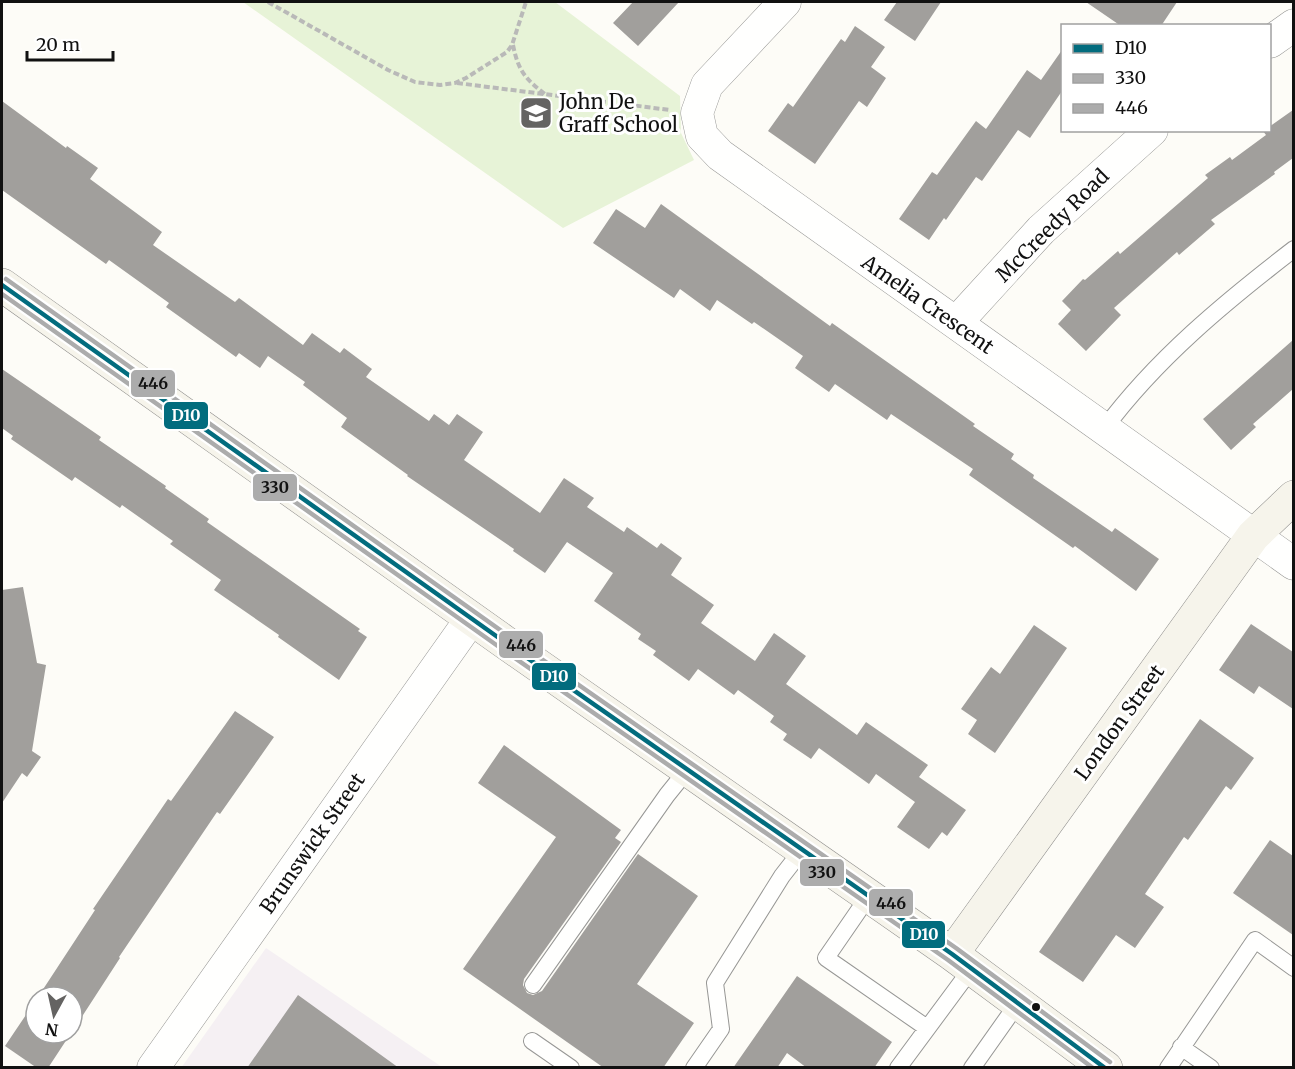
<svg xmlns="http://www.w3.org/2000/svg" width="1295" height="1069" font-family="Merriweather,serif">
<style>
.industrial{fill:#f5f0f3}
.green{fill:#e7f3d7}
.building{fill:#a19f9c}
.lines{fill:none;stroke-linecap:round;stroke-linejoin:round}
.lane-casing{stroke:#979795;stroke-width:18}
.street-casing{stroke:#979795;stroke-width:33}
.secondary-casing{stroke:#8e8d8b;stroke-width:34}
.path{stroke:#b9b9b8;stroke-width:4;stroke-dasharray:6 3;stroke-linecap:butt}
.lane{stroke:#fffffe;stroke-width:16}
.street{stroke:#fffffe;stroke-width:32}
.secondary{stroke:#f6f4eb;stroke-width:33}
.bus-1-casing{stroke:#fff;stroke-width:9}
.bus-2-casing{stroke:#fff;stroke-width:9}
.bus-3-casing{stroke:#fff;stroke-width:9}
.bus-1{stroke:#026c7e;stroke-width:4.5}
.bus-2{stroke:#acacac;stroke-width:4.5}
.bus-3{stroke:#acacac;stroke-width:4.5}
.bus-dot{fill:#111;stroke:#fff;stroke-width:2}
.labels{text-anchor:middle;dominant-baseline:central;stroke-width:6;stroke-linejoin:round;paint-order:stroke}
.poi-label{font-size:20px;fill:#111;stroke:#fff;text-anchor:start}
.street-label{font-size:20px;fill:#111;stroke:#fff}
.line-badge{stroke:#fff;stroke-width:2}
.badge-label{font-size:16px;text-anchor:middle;font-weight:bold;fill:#fff}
.pale-badge-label{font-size:16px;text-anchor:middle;font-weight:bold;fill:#111}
</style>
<rect width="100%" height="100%" fill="#fdfcf7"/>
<path class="industrial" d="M266 948 442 1067 181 1068Z"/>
<path class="green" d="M243 2H555L680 96 681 133 694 160 563 228Z"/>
<path class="building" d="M633 2H679L638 46 613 23Z
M897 2H941L915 41 884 20Z
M1086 2H1177L1161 26H1121Z
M855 26 885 47 871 67 886 78 867 107 859 101 815 164 768 131 788 103 793 107 841 39 845 42Z
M1062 50V91L1030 138 1018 130 982 181 976 177 946 220 944 218 929 240 899 219 932 172 937 175 976 121 986 129 1027 70 1041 80Z
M2 101 66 148 67 146 98 168 90 179 162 232 153 245 235 302 239 298 303 345 312 333 340 353 344 348 372 369 366 377 429 421 434 414 449 425 457 414 483 432 464 460 540 513 564 478 594 498 587 507 624 532 627 527 657 548 661 543 682 558 671 575 714 605 701 623 755 661 774 633 806 656 786 684 857 735 866 722 928 765 919 777 966 810 947 836 942 832 929 849 897 827 915 802 876 774 869 784 819 748 811 759 783 740 787 734 770 722 774 716 738 690 734 695 698 669 689 681 653 655 656 651 638 639 641 634 594 601 613 573 567 542 545 573 513 551 514 549 407 476 408 475 341 427 347 418 303 385 305 382 268 356 260 368 239 353 236 357 166 307 169 303 109 260 106 264 2 190Z
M1293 110V158L1274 172 1275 174 1211 220 1215 224 1179 255 1177 252 1114 308 1121 315 1086 351 1058 324 1071 310 1062 301 1083 279 1085 280 1118 251 1120 254 1208 178 1205 175 1230 157 1232 160 1266 135 1263 131 1269 130V127Z
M661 204 830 326 832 323 975 424 973 426 1014 454 1011 459 1034 475 1033 478 1112 532 1115 528 1159 559 1136 591 1075 546 1073 548 969 475 973 469 891 414 887 420 835 384 829 392 795 368 803 356 754 322 752 324 717 300 710 311 680 289 674 298 593 243 616 209 645 228Z
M1293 340V389L1253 424 1256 427 1231 450 1203 419Z
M2 369 101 437 99 440 166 486 165 488 209 519 207 522 360 629 358 631 367 637 339 680 278 637 279 635 214 590 221 580 170 544 173 541 122 505 120 508 75 477 72 481 11 439 13 436 2 428Z
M23 587 37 663 46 665 32 751 41 757 27 777 22 773 2 803V590Z
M1251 624 1293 652V709L1259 686 1254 694 1219 670Z
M1034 625 1067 648 995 753 968 734 977 720 961 709 991 667 1000 674Z
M235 711 274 737 220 814 217 812 119 957 120 958 72 1032V997H38L95 910 93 909 168 799 171 801Z
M1200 719 1254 758 1231 790 1226 786 1188 840 1184 837 1145 894 1164 907 1135 948 1116 935 1083 982 1039 952Z
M504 745 621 830 615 838 621 842 524 979 523 985 527 993 533 995 542 991 638 854 698 896 637 984 694 1023 663 1068H604L463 969 556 837 478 783Z
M1270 840 1293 856V935L1233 893Z
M797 976 892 1042 874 1068H807L787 1053 777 1068H733Z
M298 995 399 1068H247Z
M36 1000V1033H71L48 1068H37L5 1046Z"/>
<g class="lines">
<g class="lane-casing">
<path id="lane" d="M1104 429C1156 359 1225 302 1294 249
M868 897 826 958 927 1028
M533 985 667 795 688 769
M532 1041 571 1068
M1181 1047 1211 1068
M694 1068 721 1029 715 983 782 876 803 849
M898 1068 972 968
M972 1068 1018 1003
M1168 1068 1255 940 1294 968"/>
</g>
<g class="street-casing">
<path id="street" d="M785 2 707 85 697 113 702 136 720 155 1294 564
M1270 42 1294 25
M956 323 1041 230 1152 130
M153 1068 471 619"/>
</g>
<g class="secondary-casing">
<path id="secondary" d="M2 285 506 643 952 954 1106 1068
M952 954 1253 536 1294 497"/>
</g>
<path class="path" d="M268 2 388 70 415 82 440 85 455 83 466 78 507 52 512 45 526 2
M513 45C518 70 525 79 545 94
M457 83 670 110"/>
<use href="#lane" class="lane"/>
<use href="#street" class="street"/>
<use href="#secondary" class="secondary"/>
<g class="bus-1-casing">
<path id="bus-1" d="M2 285 506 643 952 954 1105 1068"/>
</g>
<g class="bus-2-casing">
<path id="bus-2" d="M2 294 502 649 948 960 1093 1068"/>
</g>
<g class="bus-3-casing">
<path id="bus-3" d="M6 279 510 637 956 948 1110 1062"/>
</g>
<use href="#bus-1" class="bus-1"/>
<use href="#bus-2" class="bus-2"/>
<use href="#bus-3" class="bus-3"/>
</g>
<defs>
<g id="school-square" transform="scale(1.725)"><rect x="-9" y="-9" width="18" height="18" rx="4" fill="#646362" stroke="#fff"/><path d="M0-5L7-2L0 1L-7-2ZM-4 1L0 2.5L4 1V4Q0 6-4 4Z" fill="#fff"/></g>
</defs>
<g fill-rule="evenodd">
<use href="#school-square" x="536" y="113"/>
</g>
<circle class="bus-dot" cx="1036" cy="1007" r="5"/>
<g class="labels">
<g class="poi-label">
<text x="559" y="101">John De<tspan x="559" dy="23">Graff School</tspan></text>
</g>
<g class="street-label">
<text transform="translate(1052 225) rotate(-45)">McCreedy Road</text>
<text transform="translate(928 304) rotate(35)">Amelia Crescent</text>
<text transform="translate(1119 722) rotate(-54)">London Street</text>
<text transform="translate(312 843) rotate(-55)">Brunswick Street</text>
</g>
</g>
<g class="line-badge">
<rect x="130" y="369" width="46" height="29" rx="6" fill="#acacac"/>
<rect x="163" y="401" width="46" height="29" rx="6" fill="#026c7e"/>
<rect x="252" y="473" width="46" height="29" rx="6" fill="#acacac"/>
<rect x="498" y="630" width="46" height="29" rx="6" fill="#acacac"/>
<rect x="531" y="662" width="46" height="29" rx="6" fill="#026c7e"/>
<rect x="799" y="858" width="46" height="29" rx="6" fill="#acacac"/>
<rect x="868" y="888" width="46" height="29" rx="6" fill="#acacac"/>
<rect x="901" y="920" width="45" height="29" rx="6" fill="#026c7e"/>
</g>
<g class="badge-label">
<text x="186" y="421">D10</text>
<text x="554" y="682">D10</text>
<text x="924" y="940">D10</text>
</g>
<g class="pale-badge-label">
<text x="153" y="389">446</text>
<text x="275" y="493">330</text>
<text x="521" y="651">446</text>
<text x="822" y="878">330</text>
<text x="891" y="909">446</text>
</g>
<rect width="1295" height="1069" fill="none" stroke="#111111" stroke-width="6"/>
<rect x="1061" y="24" width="210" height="108" fill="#ffffff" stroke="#a0a0a0" stroke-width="1.5"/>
<rect x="1073" y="44" width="30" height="9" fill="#026c7e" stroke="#a0a0a0" stroke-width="1.5"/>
<text x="1115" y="54" font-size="18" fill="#111111">D10</text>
<rect x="1073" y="74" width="30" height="9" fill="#acacac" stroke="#a0a0a0" stroke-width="1.5"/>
<text x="1115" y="84" font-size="18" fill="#111111">330</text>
<rect x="1073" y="104" width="30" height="9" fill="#acacac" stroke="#a0a0a0" stroke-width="1.5"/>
<text x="1115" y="114" font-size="18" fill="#111111">446</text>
<g transform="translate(54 1015) rotate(188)"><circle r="28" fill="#ffffff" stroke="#a0a0a0" stroke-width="1.5"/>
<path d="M0-4.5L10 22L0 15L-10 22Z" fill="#646362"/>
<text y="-9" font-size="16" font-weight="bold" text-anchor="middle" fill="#111111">N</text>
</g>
<path d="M27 51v9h86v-9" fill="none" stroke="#111111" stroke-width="3"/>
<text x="36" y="51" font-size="18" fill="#111111" stroke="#ffffff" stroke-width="4.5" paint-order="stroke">20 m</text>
</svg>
